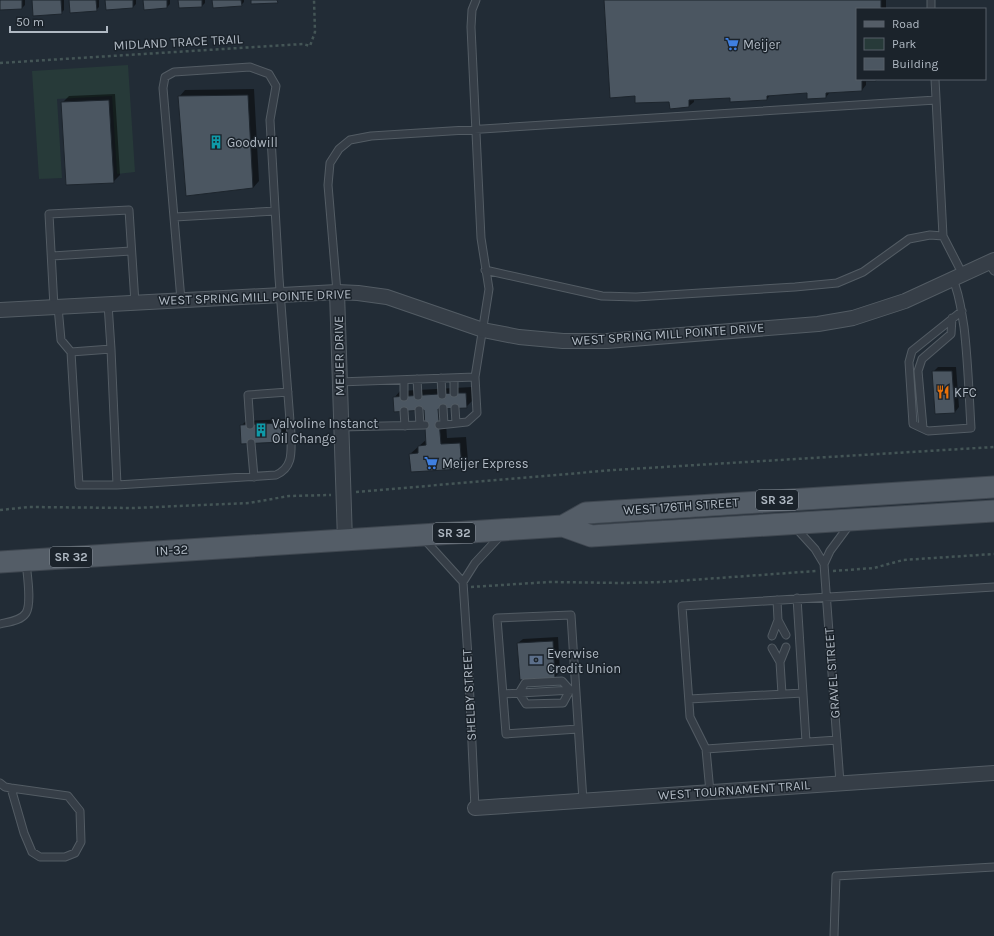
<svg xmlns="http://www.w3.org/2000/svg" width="994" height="936" font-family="Karla,sans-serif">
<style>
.green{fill:#273a39}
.shadow{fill:#0007}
.building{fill:#4b5661;stroke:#1d252d}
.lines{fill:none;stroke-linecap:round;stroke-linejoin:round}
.service-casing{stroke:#535c64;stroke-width:9}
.minor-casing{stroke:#535c64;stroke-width:16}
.primary-casing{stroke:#3f4750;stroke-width:23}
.path{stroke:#445556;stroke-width:2.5;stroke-dasharray:3 3;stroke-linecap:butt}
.service{stroke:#363e47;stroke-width:7}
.minor{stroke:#363e47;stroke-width:14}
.primary{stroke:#545d67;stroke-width:21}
.labels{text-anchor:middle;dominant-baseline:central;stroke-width:3;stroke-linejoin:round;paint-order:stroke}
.shield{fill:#1b232b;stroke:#838c95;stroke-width:1}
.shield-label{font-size:12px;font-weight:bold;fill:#b0b9c3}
.street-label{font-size:13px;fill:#b0b9c3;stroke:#1b232b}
.poi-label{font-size:13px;fill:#b0b9c3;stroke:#1b232b;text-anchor:start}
</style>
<rect width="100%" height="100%" fill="#222c36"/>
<path class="green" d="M128 65 135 172 117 174 112 96 57 99 62 178 39 179 32 71Z"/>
<path class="shadow" d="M0 0H25V5L22 8Z
M33 0H64V10L61 13Z
M70 0H99V7L96 10Z
M106 0H136V4L133 7Z
M144 0H170V4L167 7Z
M179 0H205V3L202 6Z
M213 0H244V2L241 5Z
M605 0H886V9H857V79H877L866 80V85L862 90 830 92 826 97 807 92 771 94 767 99 731 97 694 99V102L689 106 670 100 636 95Z
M254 89 259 181 253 188 179 97 185 90Z
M115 94 120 175 113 182 62 103 69 96Z
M938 367H956L959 407 955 412 933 372Z
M472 387 473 400 466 407 445 408 447 438 466 437 468 461 462 468 410 454 427 439 425 408 394 398 400 391Z
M286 419 287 436 282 441 241 426 246 421Z
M558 637 560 672 555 677 520 679 518 643 523 639Z"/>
<path class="building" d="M0 0H22V9L0 10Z
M32 0H61L62 14 33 16Z
M69 0H96L97 11 70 13Z
M105 0H133V8L106 10Z
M143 0H167V8L144 10Z
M178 0H202V7L179 8Z
M212 0H241L242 6 213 8Z
M251 0H277L278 3 251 4Z
M604 0H881V9H857V79H876V81H862V91L826 93V98L807 99V93L767 96V100L730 102V98L689 100V107L670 109 669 102 635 103V96L610 98Z
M248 95 253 188 186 196 178 96Z
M109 100 114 183 66 185 61 102Z
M932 371H952L955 413 935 414Z
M454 393H466L467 408 438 409 441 444 460 443 462 469 411 472 409 454 418 453V446L426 445 424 410 394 412 393 397Z
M281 423 282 442 241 444 240 425Z
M553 641 555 678 520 680 517 643Z"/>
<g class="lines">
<g class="service-casing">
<path id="service" d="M931 0V9
M935 79 943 236 963 275
M175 217 275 211
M52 256 131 251
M989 264 994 271
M485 270 602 296 636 297 795 287 837 283 863 272 909 239 930 235 943 236
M953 280C960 295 961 310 964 327 968 360 969 394 971 428L928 431 913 424 909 362 912 351 962 311
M337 292 328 185 330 163 339 149 350 140 371 136 936 100
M54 307 49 214 129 210 135 303
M58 307 61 340 71 352 111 349 108 304
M111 349 117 485
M71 352 79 485H117L276 475C294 467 291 451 291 434L279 278 270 120 276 86 269 74 250 67 174 72 165 77 163 88 181 300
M441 378 442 395
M454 378V393
M417 379 418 396
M404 380V397
M339 382 475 377
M443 408 444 424
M455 408 456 423
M419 410 420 425
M404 411 405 426
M250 425 248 395 288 392
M439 425 467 422 477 413 475 377 489 289 481 238 471 27 472 10 476 0
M341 427 425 425
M923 428 918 371 922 359 951 334 952 318
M251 443 254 477
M795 527 815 549 824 564 840 783
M424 539 463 582
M824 564 830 551 850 524
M797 598 806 742
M777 600 778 620 786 635
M0 624C8 622 21 621 26 613 32 603 27 574 26 562
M772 636 778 620
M772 648 780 662
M562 681 570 690 563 703 526 704 519 693 525 683Z
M503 694 572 690
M782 694 780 662 786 647
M689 699 803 693
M578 729 506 734 497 618 571 615 583 801
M706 749 837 740
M0 783 5 787 11 788 68 796 80 811 81 842 75 853 65 857H40L32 852 24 833 11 788
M710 792 706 749 690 717 682 606 994 587
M475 808 468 657 463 582 475 563 502 534
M834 936 836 876 994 867"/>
</g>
<g class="minor-casing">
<path id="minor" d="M337 292 345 541
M0 310 337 292 358 293 387 297 483 330 519 337 563 341H607L818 324 853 318 905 301 994 260
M475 808 994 773"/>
</g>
<g class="primary-casing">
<path id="primary" d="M563 526 586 513 994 487
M0 562 563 526 591 536 994 511"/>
</g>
<path class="path" d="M0 63 303 44 310 46 315 32 314 0
M356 492 614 470 994 447
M0 510 29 507 133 508 249 503 289 496 331 495
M833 571 874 568 903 560 994 554
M471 587 549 582 624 583 663 582 816 571"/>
<use href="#service" class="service"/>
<use href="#minor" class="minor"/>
<use href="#primary" class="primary"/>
</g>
<defs>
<g id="supermarket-bare" transform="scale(1.08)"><path d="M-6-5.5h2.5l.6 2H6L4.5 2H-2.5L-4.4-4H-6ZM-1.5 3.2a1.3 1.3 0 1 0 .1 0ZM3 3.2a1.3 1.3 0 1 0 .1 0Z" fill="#3f7fe0" stroke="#1b232b" stroke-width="2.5" paint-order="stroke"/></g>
<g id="building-bare" transform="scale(1.08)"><path d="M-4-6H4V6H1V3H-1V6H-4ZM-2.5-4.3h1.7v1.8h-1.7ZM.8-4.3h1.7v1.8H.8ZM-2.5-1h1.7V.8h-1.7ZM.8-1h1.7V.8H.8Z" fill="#0f9aa8" stroke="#1b232b" stroke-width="2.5" paint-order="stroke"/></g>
<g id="restaurant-bare" transform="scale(1.08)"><path d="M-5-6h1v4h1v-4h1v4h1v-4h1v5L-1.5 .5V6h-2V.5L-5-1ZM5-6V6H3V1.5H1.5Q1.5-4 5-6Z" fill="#e8710a" stroke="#1b232b" stroke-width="2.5" paint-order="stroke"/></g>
<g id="bank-bare" transform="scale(1.08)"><path d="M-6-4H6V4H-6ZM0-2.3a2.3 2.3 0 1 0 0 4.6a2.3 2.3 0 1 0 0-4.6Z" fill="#5c6f8a" stroke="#1b232b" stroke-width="2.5" paint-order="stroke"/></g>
</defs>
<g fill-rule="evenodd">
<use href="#supermarket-bare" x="732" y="44"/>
<use href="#building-bare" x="216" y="142"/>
<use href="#restaurant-bare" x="943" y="392"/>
<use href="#building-bare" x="261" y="430"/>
<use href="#supermarket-bare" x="431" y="463"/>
<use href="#bank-bare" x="536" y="660"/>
</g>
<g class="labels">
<g class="shield">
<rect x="756" y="490" width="42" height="20" rx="3"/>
<rect x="433" y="523" width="42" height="20" rx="3"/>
<rect x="50" y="547" width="42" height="20" rx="3"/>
</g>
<g class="shield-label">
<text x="777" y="500">SR 32</text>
<text x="454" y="533">SR 32</text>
<text x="71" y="557">SR 32</text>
</g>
<g class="street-label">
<text transform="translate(178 42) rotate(-3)">MIDLAND TRACE TRAIL</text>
<text transform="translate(255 297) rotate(-2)">WEST SPRING MILL POINTE DRIVE</text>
<text transform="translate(668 334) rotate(-4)">WEST SPRING MILL POINTE DRIVE</text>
<text transform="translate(339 356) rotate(-91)">MEIJER DRIVE</text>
<text transform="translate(681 506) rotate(-4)">WEST 176TH STREET</text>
<text transform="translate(172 550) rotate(-3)">IN-32</text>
<text transform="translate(832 673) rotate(-94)">GRAVEL STREET</text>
<text transform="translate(469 695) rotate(-93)">SHELBY STREET</text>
<text transform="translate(734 790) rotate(-4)">WEST TOURNAMENT TRAIL</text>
</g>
<g class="poi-label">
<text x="743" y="44">Meijer</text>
<text x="227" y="142">Goodwill</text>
<text x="954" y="392">KFC</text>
<text x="272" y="423">Valvoline Instanct<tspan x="272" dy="15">Oil Change</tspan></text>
<text x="442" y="463">Meijer Express</text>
<text x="547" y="653">Everwise<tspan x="547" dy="15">Credit Union</tspan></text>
</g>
</g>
<rect x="856" y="8" width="130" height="72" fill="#1b232b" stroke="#575f68"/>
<rect x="864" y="21" width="20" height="6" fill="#545d67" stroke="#575f68"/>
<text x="892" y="28" font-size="12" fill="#b0b9c3">Road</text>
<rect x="864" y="38" width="20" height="12" fill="#273a39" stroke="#575f68"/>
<text x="892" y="48" font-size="12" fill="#b0b9c3">Park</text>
<rect x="864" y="58" width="20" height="12" fill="#4b5661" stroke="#575f68"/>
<text x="892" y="68" font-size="12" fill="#b0b9c3">Building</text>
<path d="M10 26v6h97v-6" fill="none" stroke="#b0b9c3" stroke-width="2"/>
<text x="16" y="26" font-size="12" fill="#b0b9c3" stroke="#1b232b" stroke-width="3" paint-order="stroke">50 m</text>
</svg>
